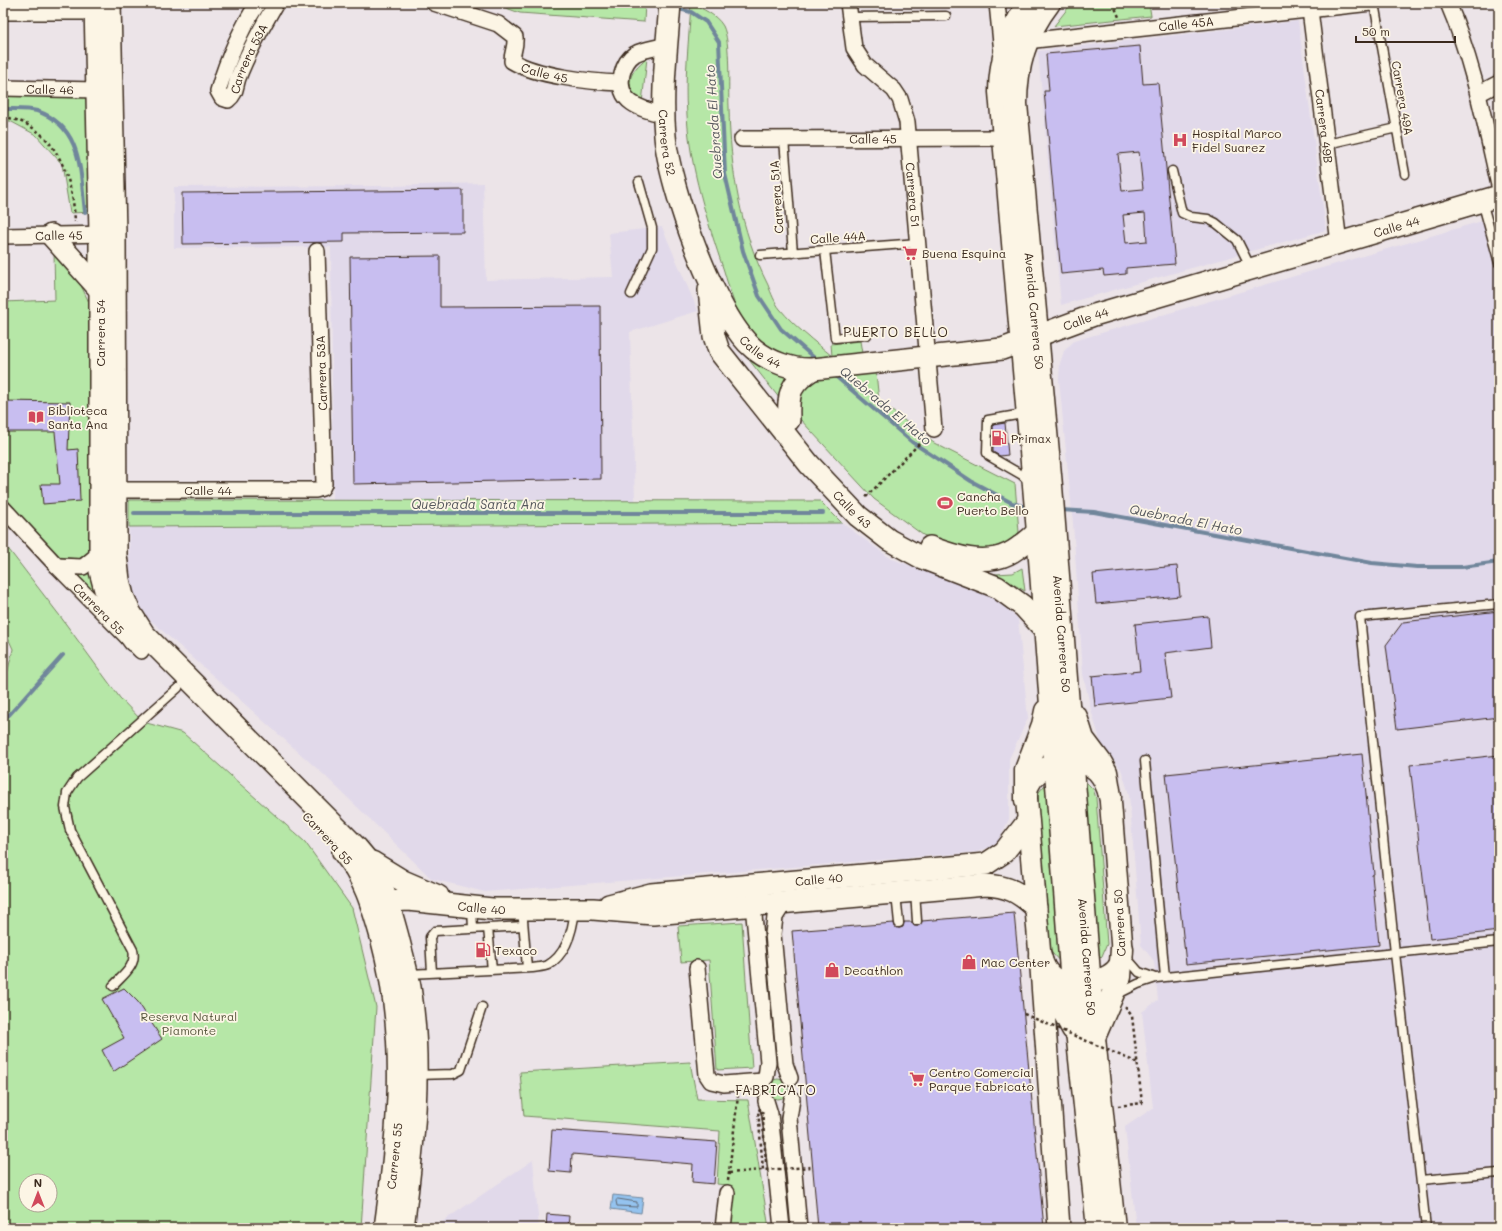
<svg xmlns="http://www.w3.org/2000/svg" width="1502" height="1231" font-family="Mali,sans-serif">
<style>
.built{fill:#e1d9ea}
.green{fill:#b6e7a7;stroke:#788862;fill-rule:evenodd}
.water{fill:#94c3ef;stroke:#70869b}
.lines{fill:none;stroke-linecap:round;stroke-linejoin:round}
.shore{stroke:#5f6772;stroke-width:1}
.stream{stroke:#70869b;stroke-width:4}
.building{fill:#c8bef0;stroke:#3b2a1e;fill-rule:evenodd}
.lane-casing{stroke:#3b2a1e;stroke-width:11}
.street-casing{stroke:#3b2a1e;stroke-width:18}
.secondary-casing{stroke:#3b2a1e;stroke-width:24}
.primary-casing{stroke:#3b2a1e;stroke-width:25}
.path{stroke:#3b2a1e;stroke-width:2.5;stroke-dasharray:3 3;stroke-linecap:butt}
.lane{stroke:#fcf5e5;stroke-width:8}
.street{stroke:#fcf5e5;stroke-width:15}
.secondary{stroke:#fcf5e5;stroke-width:21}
.primary{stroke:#fcf5e5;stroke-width:22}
.path-bridge{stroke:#3b2a1e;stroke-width:2.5;stroke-dasharray:3 3;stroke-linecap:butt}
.labels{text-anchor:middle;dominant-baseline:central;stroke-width:3.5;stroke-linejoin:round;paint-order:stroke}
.street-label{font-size:12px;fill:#3b2a1e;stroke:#fcf5e5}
.poi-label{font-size:12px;fill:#3b2a1e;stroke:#fcf5e5;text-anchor:start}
.park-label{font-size:12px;fill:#5a5940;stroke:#fcf5e5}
.water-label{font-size:13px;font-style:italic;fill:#56585d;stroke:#fcf5e5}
.neighbourhood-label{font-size:13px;letter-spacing:1px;fill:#3b2a1e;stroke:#fcf5e5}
</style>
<rect width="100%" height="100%" fill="#ece4e8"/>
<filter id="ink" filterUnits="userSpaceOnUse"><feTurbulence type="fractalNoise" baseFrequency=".025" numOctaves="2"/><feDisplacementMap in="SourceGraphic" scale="8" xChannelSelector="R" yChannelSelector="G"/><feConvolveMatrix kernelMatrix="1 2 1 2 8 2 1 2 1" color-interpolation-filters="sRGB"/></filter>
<g filter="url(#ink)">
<path class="built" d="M1298 21 1326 230 1061 305 1038 51Z
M483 183 486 280 613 277 609 233 662 227 698 311 630 332 635 501 333 500 331 247 174 248V187L391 186Z
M1499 216V1228H1136L1125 1127 1153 1108 1142 1012 1158 1000 1154 961 1141 945 1129 794 1121 769 1102 746 1091 710 1083 674 1073 523 1059 380 1060 363 1064 351 1074 341Z
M842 523 890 558 994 598 1018 619 1028 718 1009 759V819L997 844 977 852 485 892 432 879 322 773 147 617 130 587 129 527Z
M533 1160 539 1228H433Z"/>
<path class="green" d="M492 3H645L644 22 520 13Z
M691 3C702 9 716 14 723 26 731 42 728 87 729 107 730 168 740 230 768 285 771 293 775 303 780 309 795 327 814 341 832 356L831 344 860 341 862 353C847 355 805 361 792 357 778 353 756 339 747 327 736 313 729 288 724 271 707 220 690 169 687 115 684 78 689 40 691 3Z
M1074 3H1149L1151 16 1054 26 1068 8Z
M647 58 642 103C622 88 629 71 647 58Z
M3 94 93 96 94 212 70 213 62 164 36 135 10 121H3Z
M54 252 76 275 95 315 92 550 79 559 58 557 3 498V302L55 300Z
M727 332 801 374 780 399Z
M876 373 879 401 934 443 1015 484 1019 532 1013 540 1002 546 980 550 950 545 923 535 874 499 799 418C799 412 798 403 799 396 806 372 855 375 876 373Z
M129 500 820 501 842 523 129 527Z
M3 542 60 616 120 698 143 722 183 733 305 842 352 908 376 1007 361 1228H3V676L7 674 13 649 3 627ZM26 1181H50V1205H26Z
M1022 568 1025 591 995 574 1013 573Z
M93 570 98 596 75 576Z
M1082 778 1093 789 1096 798 1107 944 1102 956 1096 962Z
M1049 780 1063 965 1052 953 1049 944 1037 798 1039 792Z
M742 922 752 1068 717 1070 709 960 681 962 678 926Z
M690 1062 697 1099 748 1100 769 1228H729L733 1186 717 1184 720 1131 524 1116 520 1072Z
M768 1089a10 10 0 1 1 20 0a10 10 0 1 1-20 0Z"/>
<path class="water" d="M613 1195 643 1198 641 1213 611 1209Z"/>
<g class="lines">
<path class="shore" d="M618 1199 637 1202V1207L617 1206 616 1201Z"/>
<path class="stream" d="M651 3 665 6
M675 8 691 12 706 22 719 42 725 174 743 251 759 296 781 329 819 362
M3 109C13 109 27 108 37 111 83 127 80 172 85 212
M833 374 912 442 971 481 1012 503 1029 508
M1060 510 1094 512 1372 563 1417 567H1462L1499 562
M134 513H823
M3 718 9 715 63 655"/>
</g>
<path class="building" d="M1140 46 1143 84 1158 83 1175 264 1126 268V274L1104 276 1103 270 1061 274 1044 91H1049L1046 54ZM1139 152 1143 189 1122 191 1118 154ZM1145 213 1147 241 1126 243 1123 215Z
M463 190V232L344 233V242L183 244 182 193Z
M440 256V307L600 306 601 479 353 484 350 257Z
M3 401 70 402 68 450 78 449 80 501 43 504 41 484H60L55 432H3Z
M1005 423 1008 455 1000 456 993 452V425Z
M1177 566 1180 596 1096 604 1093 574Z
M1499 611V717L1397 729 1386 645 1403 622Z
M1208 616 1211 647 1165 653 1171 698 1095 706 1092 676 1140 671 1135 624Z
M1362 754 1374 874 1372 875 1379 945 1186 964 1166 774Z
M1499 755V931L1430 939 1410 765Z
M1014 913 1044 1228H818L792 931 894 923 895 927 899 928 903 927 904 922H912L914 926H918L922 921Z
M124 988 138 1002 162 1039 113 1072 102 1050 124 1038 102 999Z
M552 1130 717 1142 714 1184 692 1182 693 1164 633 1159 572 1154 571 1173 549 1171Z
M547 1214 569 1216 568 1228H546Z"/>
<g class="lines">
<g class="lane-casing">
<path id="lane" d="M1374 3 1405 174
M850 17 946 16
M784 139 793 253
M1327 144 1397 128
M1172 171 1182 213 1191 217 1208 219 1216 223 1237 240 1251 268
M1482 201 1499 263
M825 250 835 338 867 335
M760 255 918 243
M631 294 652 248V228L639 182
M1025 410 1017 415 988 420 987 453 989 456 1022 475 1028 481
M1145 761 1165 977
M915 892 917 921
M896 894 899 923
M472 908 473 929
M523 920 527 968
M488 928 492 970
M1126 957 1139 972 1155 978
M432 973 430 937 435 931 523 926
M409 974 532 968C537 967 544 967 548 965 567 954 573 929 575 909
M113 986C123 975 137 966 133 950L70 830 65 807 67 793 77 778 178 688
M1118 994 1138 984 1156 978 1395 953 1360 617 1499 604
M416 1075 453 1074 461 1070 482 1007
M1421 1180 1499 1173
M1426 1228 1395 953 1499 942"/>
</g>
<g class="street-casing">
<g id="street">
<path id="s1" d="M258 3C240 30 227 60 218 91L222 98 228 100C236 94 235 87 238 78 248 52 262 27 276 3"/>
<path id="s2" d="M434 3 498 24 515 37C516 48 512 51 512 61 536 76 591 82 620 83"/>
<path id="s3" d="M848 3 854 48 865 65 894 90 900 99 907 122 934 429"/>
<path d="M997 3 1002 53"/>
<path d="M1448 3C1473 61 1485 124 1499 185"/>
<path id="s4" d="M1310 10 1339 243"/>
<path d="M3 12H95"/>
<path id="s5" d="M1026 41 1371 3"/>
<path id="s6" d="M3 88 97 90"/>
<path d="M1478 94 1499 83"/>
<path d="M664 115C641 109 616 103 622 74 624 66 627 59 635 54 644 49 657 48 667 45"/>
<path id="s7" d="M742 139 1005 138"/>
<path id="s8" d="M3 236 110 234"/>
<path id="s9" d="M106 490H316L322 488 324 484 317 251"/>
<path id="s10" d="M3 508 57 566 141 651"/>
<path d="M57 566 83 567 100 553"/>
<path d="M755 897 753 905 768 1062 766 1077"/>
<path d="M784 903 775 917 773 934 785 1064 790 1078"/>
<path d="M697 968 707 1075 711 1081 724 1084 763 1081"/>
<path d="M792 1099 789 1118 799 1228"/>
<path d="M766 1101 770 1114 782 1228"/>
<path d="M723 1228 727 1193"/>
</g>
</g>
<g class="secondary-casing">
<g id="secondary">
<path d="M95 3 100 234V571L109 605 134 641"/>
<path d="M110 3 115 234 116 555 119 580 123 596 130 612 144 634 357 848C381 874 389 903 398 937 402 954 407 970 410 987 423 1067 413 1149 403 1228"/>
<path id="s11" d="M670 3C667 47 661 92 665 136 669 187 715 317 754 349 770 362 792 370 813 369L1002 349 1094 315 1499 196"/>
<path d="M51 235 100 290"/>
<path id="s12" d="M709 290 714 336 719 351 809 464 858 516 889 540 922 558 997 587 1023 606 1045 630"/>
<path d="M789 420C788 393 789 384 813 369"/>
<path d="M930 547C954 556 984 566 1008 554 1019 549 1029 539 1038 532"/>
<path d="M1072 762C1096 763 1103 774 1110 796L1122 949C1122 954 1122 960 1120 964 1112 982 1073 990 1057 980 1047 975 1043 966 1040 956L1026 793C1031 769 1052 764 1072 762Z"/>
<path d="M343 852C364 878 372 905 381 937 408 1037 399 1127 385 1228"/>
<path d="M372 862 403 881 438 896"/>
<path id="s13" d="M376 902 408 900 492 909H593L653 914 985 885C1008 886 1019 892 1036 908"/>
<path id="s14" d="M609 905 651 894 986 864 1004 852 1028 821"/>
<path d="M1041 968 1059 1228"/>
</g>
</g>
<g class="primary-casing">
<g id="primary">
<path d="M1029 3C1010 31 1000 58 1000 92L1038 532 1072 984 1098 1228"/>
<path id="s15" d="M1049 3C1025 34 1016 66 1016 104L1051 486 1094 1038 1114 1228"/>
<path d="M1076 717 1083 739 1101 763 1106 772 1110 796"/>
<path d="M1026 800V770L1043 725 1046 711"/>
<path d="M1040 956 1048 983 1073 1029"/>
<path d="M1095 1035 1120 977 1122 949"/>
</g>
</g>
<path class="path" d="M414 3 420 5
M1113 3 1119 17
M3 117C55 124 73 177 75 222
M866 497 925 438
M1118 1106 1142 1103 1132 1016 1125 1007
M729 1173 762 1170
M728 1181 738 1096"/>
<use href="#lane" class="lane"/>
<use href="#street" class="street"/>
<use href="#secondary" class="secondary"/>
<use href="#primary" class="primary"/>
<path class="path-bridge" d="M1024 1014 1138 1063
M766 1162 762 1109 758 1110 763 1170 812 1167"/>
</g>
</g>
<defs>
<g id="hospital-bare" transform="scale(1.2)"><path d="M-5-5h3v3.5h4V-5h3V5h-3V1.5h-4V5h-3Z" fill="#d1495b" stroke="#fcf5e5" stroke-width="2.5" paint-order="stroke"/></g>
<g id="supermarket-bare" transform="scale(1.2)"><path d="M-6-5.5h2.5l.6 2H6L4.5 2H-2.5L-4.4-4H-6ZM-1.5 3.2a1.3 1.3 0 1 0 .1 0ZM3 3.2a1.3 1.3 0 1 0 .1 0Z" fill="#d1495b" stroke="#fcf5e5" stroke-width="2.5" paint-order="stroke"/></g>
<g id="library-bare" transform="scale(1.2)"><path d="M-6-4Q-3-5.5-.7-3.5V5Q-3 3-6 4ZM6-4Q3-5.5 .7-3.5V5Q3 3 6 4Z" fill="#d1495b" stroke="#fcf5e5" stroke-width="2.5" paint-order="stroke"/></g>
<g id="fuel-bare" transform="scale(1.2)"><path d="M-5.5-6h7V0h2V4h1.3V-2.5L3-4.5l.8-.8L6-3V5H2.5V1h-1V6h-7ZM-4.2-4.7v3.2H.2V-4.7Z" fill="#d1495b" stroke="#fcf5e5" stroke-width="2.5" paint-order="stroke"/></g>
<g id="stadium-bare" transform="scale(1.2)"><path d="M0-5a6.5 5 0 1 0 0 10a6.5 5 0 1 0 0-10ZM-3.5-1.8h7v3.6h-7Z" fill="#d1495b" stroke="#fcf5e5" stroke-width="2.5" paint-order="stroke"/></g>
<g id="shop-bare" transform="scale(1.2)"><path d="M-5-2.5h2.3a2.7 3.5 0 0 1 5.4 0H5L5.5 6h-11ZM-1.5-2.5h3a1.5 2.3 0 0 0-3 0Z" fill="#d1495b" stroke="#fcf5e5" stroke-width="2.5" paint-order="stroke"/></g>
</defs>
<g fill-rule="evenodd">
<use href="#hospital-bare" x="1180" y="140"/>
<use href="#supermarket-bare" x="910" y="253"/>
<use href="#library-bare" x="36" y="417"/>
<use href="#fuel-bare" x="999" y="438"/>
<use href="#stadium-bare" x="945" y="503"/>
<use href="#fuel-bare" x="483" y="950"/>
<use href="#shop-bare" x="969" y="962"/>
<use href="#shop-bare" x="832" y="970"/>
<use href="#supermarket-bare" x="917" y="1079"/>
</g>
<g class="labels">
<g class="street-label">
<text stroke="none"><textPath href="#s5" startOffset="161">Calle 45A</textPath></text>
<text stroke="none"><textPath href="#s1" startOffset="158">Carrera 53A</textPath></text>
<text stroke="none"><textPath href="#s2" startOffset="148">Calle 45</textPath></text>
<text stroke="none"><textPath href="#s6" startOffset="47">Calle 46</textPath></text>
<text transform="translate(1403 98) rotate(80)">Carrera 49A</text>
<text stroke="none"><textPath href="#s4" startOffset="117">Carrera 49B</textPath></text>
<text stroke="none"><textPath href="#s7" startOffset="131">Calle 45</textPath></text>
<text stroke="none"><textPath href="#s11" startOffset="140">Carrera 52</textPath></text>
<text stroke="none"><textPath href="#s3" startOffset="212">Carrera 51</textPath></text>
<text transform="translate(776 197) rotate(-94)">Carrera 51A</text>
<text stroke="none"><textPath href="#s11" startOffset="1034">Calle 44</textPath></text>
<text stroke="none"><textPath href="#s8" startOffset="56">Calle 45</textPath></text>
<text transform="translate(838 237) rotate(-4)">Calle 44A</text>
<text stroke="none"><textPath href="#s15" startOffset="316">Avenida Carrera 50</textPath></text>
<text stroke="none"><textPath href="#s11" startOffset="710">Calle 44</textPath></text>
<text transform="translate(100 333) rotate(-90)">Carrera 54</text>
<text stroke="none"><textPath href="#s11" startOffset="374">Calle 44</textPath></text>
<text transform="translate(321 373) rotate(-92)">Carrera 53A</text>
<text stroke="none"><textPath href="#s9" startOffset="102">Calle 44</textPath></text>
<text stroke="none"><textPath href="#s12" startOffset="269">Calle 43</textPath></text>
<text stroke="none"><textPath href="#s10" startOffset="139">Carrera 55</textPath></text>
<text stroke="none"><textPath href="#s15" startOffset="640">Avenida Carrera 50</textPath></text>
<text transform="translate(328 838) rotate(47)">Carrera 55</text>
<text stroke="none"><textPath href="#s14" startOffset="212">Calle 40</textPath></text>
<text stroke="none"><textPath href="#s13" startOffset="106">Calle 40</textPath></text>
<text transform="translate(1119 923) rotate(-93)">Carrera 50</text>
<text stroke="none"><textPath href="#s15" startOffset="964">Avenida Carrera 50</textPath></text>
<text transform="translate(394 1156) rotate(-84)">Carrera 55</text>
</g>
<g class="poi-label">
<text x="1192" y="133">Hospital Marco<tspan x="1192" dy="14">Fidel Suarez</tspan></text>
<text x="922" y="253">Buena Esquina</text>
<text x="48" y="410">Biblioteca<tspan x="48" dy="14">Santa Ana</tspan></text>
<text x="1011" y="438">Primax</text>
<text x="957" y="496">Cancha<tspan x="957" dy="14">Puerto Bello</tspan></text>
<text x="495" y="950">Texaco</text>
<text x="981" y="962">Mac Center</text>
<text x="844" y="970">Decathlon</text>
<text x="929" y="1072">Centro Comercial<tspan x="929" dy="14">Parque Fabricato</tspan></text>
</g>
<g class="park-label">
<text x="189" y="1016">Reserva Natural<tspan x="189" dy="14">Piamonte</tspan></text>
</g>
<g class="water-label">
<text transform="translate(713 122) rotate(-94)">Quebrada El Hato</text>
<text transform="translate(886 405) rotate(40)">Quebrada El Hato</text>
<text x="478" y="503">Quebrada Santa Ana</text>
<text transform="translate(1186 519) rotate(11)">Quebrada El Hato</text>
</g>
<g class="neighbourhood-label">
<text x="896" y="331">PUERTO BELLO</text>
<text x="776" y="1089">FABRICATO</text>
</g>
</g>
<rect width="1502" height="1231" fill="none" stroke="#fcf5e5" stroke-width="16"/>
<rect x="8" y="8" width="1486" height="1215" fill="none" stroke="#3b2a1e" stroke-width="1.5" filter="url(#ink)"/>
<g transform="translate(38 1193)"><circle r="19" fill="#fcf5e5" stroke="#afa495"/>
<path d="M0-3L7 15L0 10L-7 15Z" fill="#d1495b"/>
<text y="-6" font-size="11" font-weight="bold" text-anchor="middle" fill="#3b2a1e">N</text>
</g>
<path d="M1356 36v6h99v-6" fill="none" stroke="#3b2a1e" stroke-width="2"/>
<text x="1362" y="36" font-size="12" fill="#3b2a1e" stroke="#fcf5e5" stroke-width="3" paint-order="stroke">50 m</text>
</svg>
